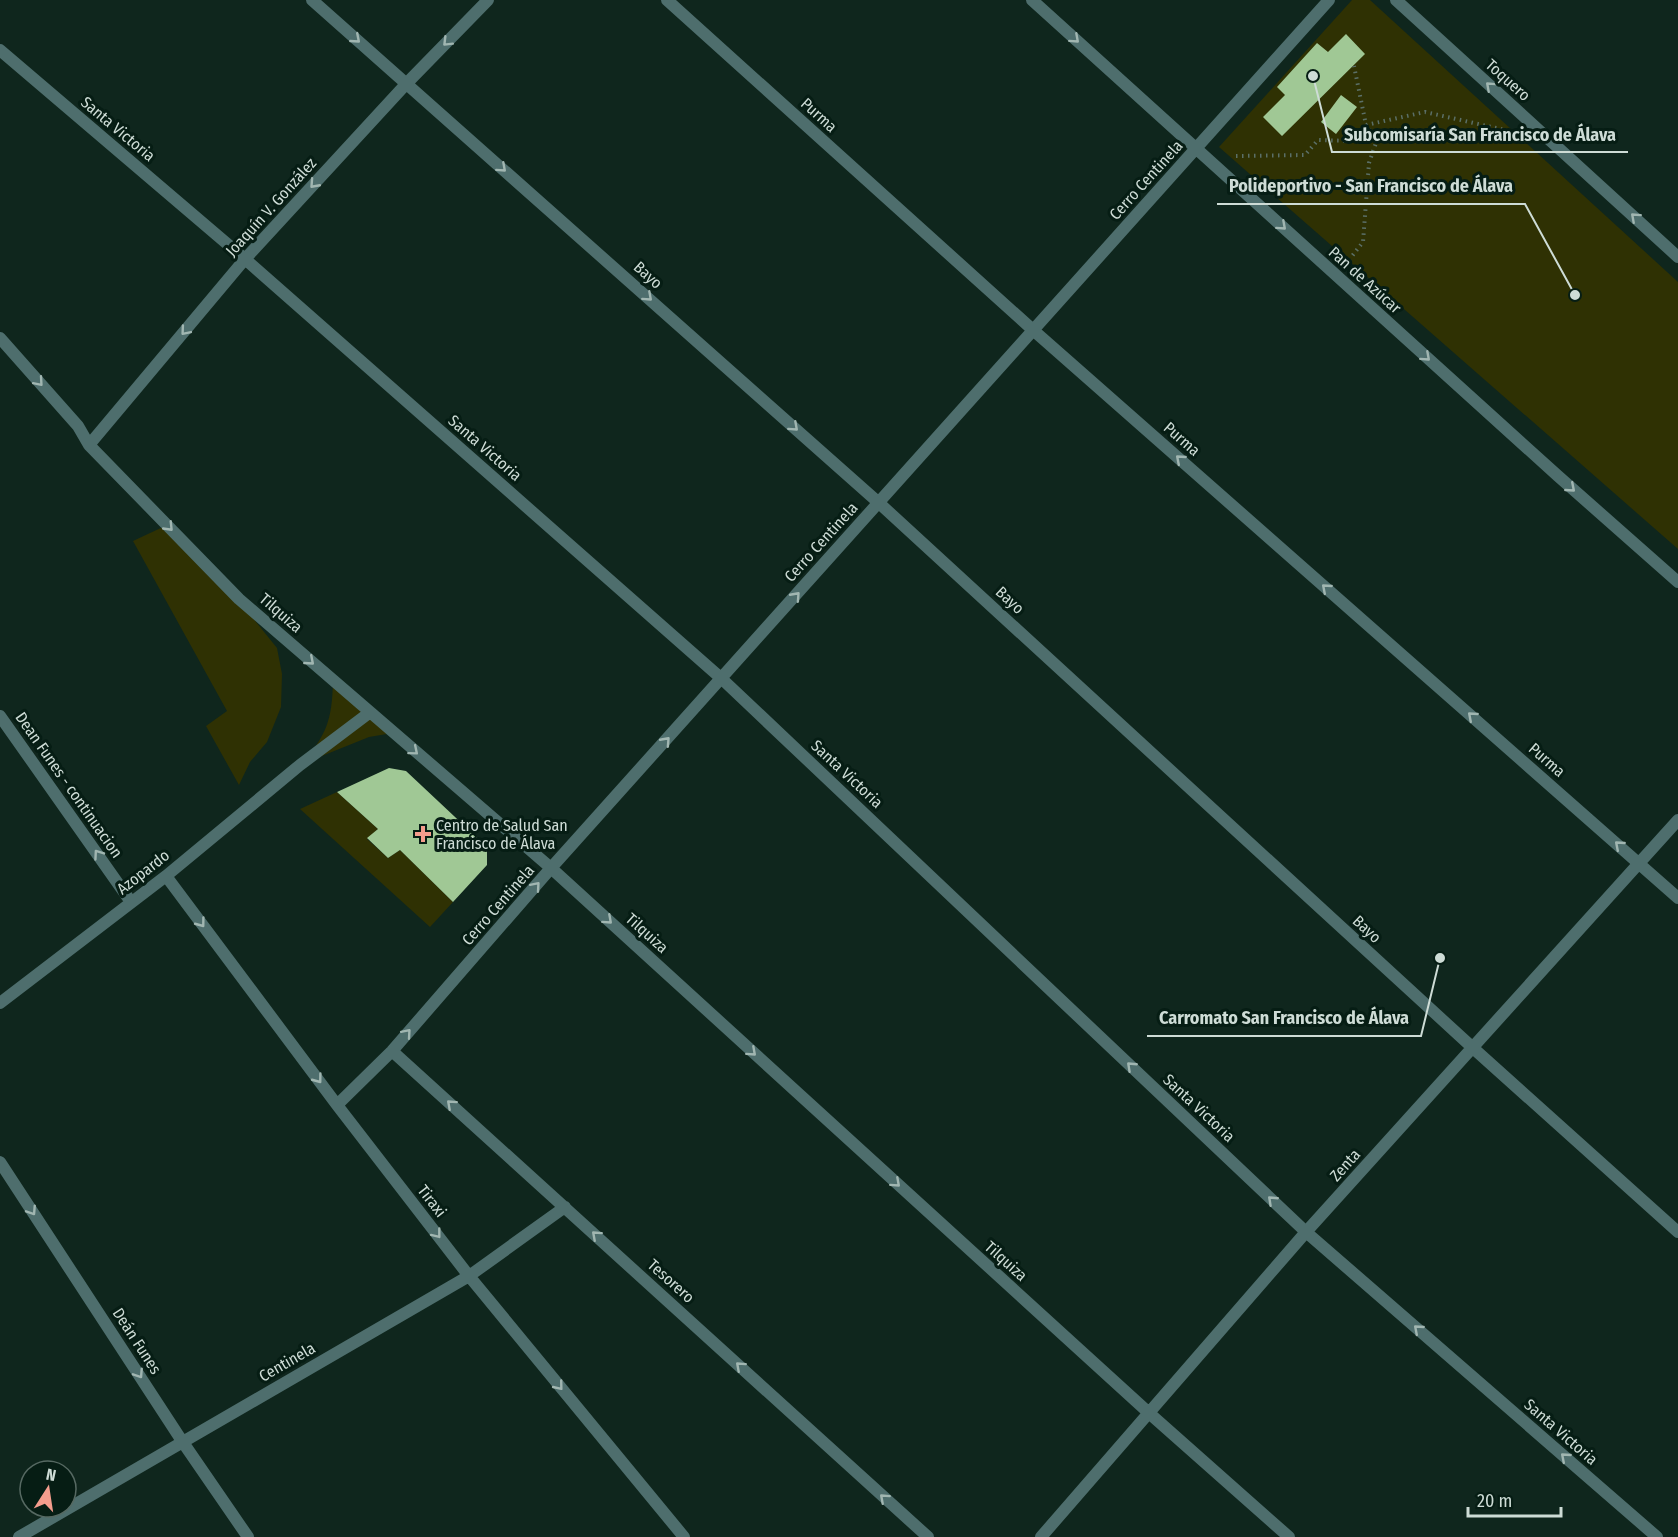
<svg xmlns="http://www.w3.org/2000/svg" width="1678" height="1537" font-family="'Fira Sans Condensed',sans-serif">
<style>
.green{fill:#2f3103}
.building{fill:#a0c895}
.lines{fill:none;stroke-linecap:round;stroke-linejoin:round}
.path{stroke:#5b6f67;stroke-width:4;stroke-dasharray:1.5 4.5;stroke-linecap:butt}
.minor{stroke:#4e6e6d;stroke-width:12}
.oneway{stroke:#a1b6b1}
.poi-dot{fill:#f49d8d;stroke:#061d14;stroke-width:2}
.labels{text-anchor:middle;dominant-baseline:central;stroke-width:6;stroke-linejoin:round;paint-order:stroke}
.street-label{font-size:16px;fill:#cedcd6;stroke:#061d14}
.poi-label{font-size:16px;fill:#cedcd6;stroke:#061d14;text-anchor:start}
.leader{fill:none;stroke:#cedcd6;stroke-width:2}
.callout-dot{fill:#cedcd6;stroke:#061d14;stroke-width:2}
.callout-label{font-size:18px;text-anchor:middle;font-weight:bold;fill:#cedcd6;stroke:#061d14;stroke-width:6;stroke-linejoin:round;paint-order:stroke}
</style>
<rect width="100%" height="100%" fill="#0f261d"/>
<path class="green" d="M1352 0H1370L1678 282V549L1219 147Z
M165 526 244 607 277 648 282 674 281 707 267 742 250 762 239 785 206 726 227 711 133 541Z
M333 681 393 733 369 737 302 764C327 734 332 720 333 681Z
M337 792 378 829 367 839 388 858 400 850 453 902 430 927 300 809Z"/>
<path class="building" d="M1346 34 1365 54 1282 136 1263 117 1285 95 1277 87 1317 43 1328 52Z
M1341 95 1357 107 1336 134 1321 122Z
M389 768 406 771 487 847V865L453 902 400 850 388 858 367 838 378 829 337 792Z"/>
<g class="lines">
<path class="path" d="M1366 125 1425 112 1505 130
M1236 156 1305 155 1318 140 1351 141
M1349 260 1363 242 1369 163 1377 140 1366 125 1354 66"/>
<path class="minor" d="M312 0 879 503 1473 1048 1678 1232
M667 0 1033 330 1678 898
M1032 0 1558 476 1678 582
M1396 0 1678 257
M0 50 245 259 722 679 1306 1232 1657 1537
M0 338 78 426 89 445 239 599 551 868 1149 1413 1289 1537
M89 445 245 259 407 83 488 0
M0 716 131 902
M166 876 337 1105 469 1276 684 1537
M0 1003 166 876 300 765 369 713
M392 1051 928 1537
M337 1105 392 1051 551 868 1329 0
M0 1162 182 1441 248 1537
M19 1537 469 1276 565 1207
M1041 1537 1306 1232 1678 820"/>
</g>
<defs><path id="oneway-chevron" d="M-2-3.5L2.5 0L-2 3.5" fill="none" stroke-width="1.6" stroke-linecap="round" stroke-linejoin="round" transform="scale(1.5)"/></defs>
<g class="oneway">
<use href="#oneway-chevron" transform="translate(356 39) rotate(41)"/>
<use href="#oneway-chevron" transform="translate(1075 39) rotate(42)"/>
<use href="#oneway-chevron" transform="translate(447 42) rotate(135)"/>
<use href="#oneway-chevron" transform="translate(1490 86) rotate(-138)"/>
<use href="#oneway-chevron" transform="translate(502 168) rotate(42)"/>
<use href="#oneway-chevron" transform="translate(314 184) rotate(132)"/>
<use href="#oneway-chevron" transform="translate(1635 217) rotate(-138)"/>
<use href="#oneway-chevron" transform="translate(1282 226) rotate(42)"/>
<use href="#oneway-chevron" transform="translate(648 297) rotate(42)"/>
<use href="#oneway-chevron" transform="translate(185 331) rotate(130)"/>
<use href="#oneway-chevron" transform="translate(1426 357) rotate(42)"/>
<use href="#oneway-chevron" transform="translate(39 382) rotate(49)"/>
<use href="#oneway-chevron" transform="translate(794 427) rotate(42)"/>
<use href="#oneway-chevron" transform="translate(1180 459) rotate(-139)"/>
<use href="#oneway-chevron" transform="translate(1571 488) rotate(41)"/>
<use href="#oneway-chevron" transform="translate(169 527) rotate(46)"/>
<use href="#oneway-chevron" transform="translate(1326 588) rotate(-139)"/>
<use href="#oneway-chevron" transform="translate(796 596) rotate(-48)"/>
<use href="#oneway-chevron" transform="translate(310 661) rotate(41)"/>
<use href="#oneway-chevron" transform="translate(1472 716) rotate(-139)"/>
<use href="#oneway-chevron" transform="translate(666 741) rotate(-48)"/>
<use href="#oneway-chevron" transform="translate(414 751) rotate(40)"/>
<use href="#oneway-chevron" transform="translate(1619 845) rotate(-139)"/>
<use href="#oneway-chevron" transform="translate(98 854) rotate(-125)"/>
<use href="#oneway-chevron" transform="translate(536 886) rotate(-49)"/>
<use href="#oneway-chevron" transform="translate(608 920) rotate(42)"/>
<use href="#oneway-chevron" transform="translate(201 923) rotate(53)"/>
<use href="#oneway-chevron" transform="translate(407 1033) rotate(-49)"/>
<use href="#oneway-chevron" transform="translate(752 1052) rotate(42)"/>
<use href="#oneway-chevron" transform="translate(1131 1066) rotate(-137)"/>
<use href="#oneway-chevron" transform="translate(318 1079) rotate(53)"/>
<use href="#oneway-chevron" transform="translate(451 1104) rotate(-138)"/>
<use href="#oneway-chevron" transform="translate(896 1183) rotate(42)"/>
<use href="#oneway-chevron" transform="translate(1272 1200) rotate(-137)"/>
<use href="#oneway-chevron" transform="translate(32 1211) rotate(57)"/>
<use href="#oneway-chevron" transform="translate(437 1234) rotate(52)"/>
<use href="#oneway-chevron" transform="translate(596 1235) rotate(-138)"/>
<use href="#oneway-chevron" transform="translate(1418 1329) rotate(-139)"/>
<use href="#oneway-chevron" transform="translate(740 1366) rotate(-138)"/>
<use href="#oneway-chevron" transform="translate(139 1374) rotate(57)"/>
<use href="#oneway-chevron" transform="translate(559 1386) rotate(51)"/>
<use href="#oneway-chevron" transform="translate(1565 1457) rotate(-139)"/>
<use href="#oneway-chevron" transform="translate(884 1498) rotate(-138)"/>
</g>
<path class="poi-dot" d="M420 825h6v6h6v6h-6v6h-6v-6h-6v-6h6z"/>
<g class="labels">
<g class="street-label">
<text transform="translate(1508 80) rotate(42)">Toquero</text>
<text transform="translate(819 115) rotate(42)">Purma</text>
<text transform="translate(118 129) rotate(40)">Santa Victoria</text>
<text transform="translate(1146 180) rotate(-48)">Cerro Centinela</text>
<text transform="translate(271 207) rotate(-48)">Joaquín V. González</text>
<text transform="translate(648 275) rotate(42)">Bayo</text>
<text transform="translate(1365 280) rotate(42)">Pan de Azúcar</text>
<text transform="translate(1182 439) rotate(41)">Purma</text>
<text transform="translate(485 448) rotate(41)">Santa Victoria</text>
<text transform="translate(821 542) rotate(-48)">Cerro Centinela</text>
<text transform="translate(1010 600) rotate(43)">Bayo</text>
<text transform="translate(281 613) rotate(41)">Tilquiza</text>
<text transform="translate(1547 760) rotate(41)">Purma</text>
<text transform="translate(847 774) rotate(43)">Santa Victoria</text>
<text transform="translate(69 785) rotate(55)">Dean Funes - continuacion</text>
<text transform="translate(143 872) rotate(-38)">Azopardo</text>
<text transform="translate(498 905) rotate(-49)">Cerro Centinela</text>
<text transform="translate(1367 929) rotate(43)">Bayo</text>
<text transform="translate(647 933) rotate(42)">Tilquiza</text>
<text transform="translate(1199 1108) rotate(43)">Santa Victoria</text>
<text transform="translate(1345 1165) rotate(-48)">Zenta</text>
<text transform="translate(432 1201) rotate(52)">Tiraxi</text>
<text transform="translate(1006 1261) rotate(42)">Tilquiza</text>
<text transform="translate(671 1281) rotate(42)">Tesorero</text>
<text transform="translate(137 1341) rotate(57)">Deán Funes</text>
<text transform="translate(287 1362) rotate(-30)">Centinela</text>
<text transform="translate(1561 1432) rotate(41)">Santa Victoria</text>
</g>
<g class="poi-label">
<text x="436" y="825">Centro de Salud San<tspan x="436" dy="18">Francisco de Álava</tspan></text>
</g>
</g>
<path class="leader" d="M1313 76L1332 152H1628M1575 295L1525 204H1217M1440 958L1421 1036H1147"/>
<g class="callout-dot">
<circle cx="1313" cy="76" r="6"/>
<circle cx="1575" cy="295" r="6"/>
<circle cx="1440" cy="958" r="6"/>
</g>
<g class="callout-label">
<text x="1480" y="141">Subcomisaría San Francisco de Álava</text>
<text x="1371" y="192">Polideportivo - San Francisco de Álava</text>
<text x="1284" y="1024">Carromato San Francisco de Álava</text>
</g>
<g transform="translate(48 1489) rotate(12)"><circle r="28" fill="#061d14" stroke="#566962" stroke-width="1.5"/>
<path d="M0-4.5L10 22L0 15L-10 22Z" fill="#f49d8d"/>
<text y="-9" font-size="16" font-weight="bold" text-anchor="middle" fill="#cedcd6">N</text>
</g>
<path d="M1468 1507v9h93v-9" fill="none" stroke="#cedcd6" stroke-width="3"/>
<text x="1477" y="1507" font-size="18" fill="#cedcd6" stroke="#061d14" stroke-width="4.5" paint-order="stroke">20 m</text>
</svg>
